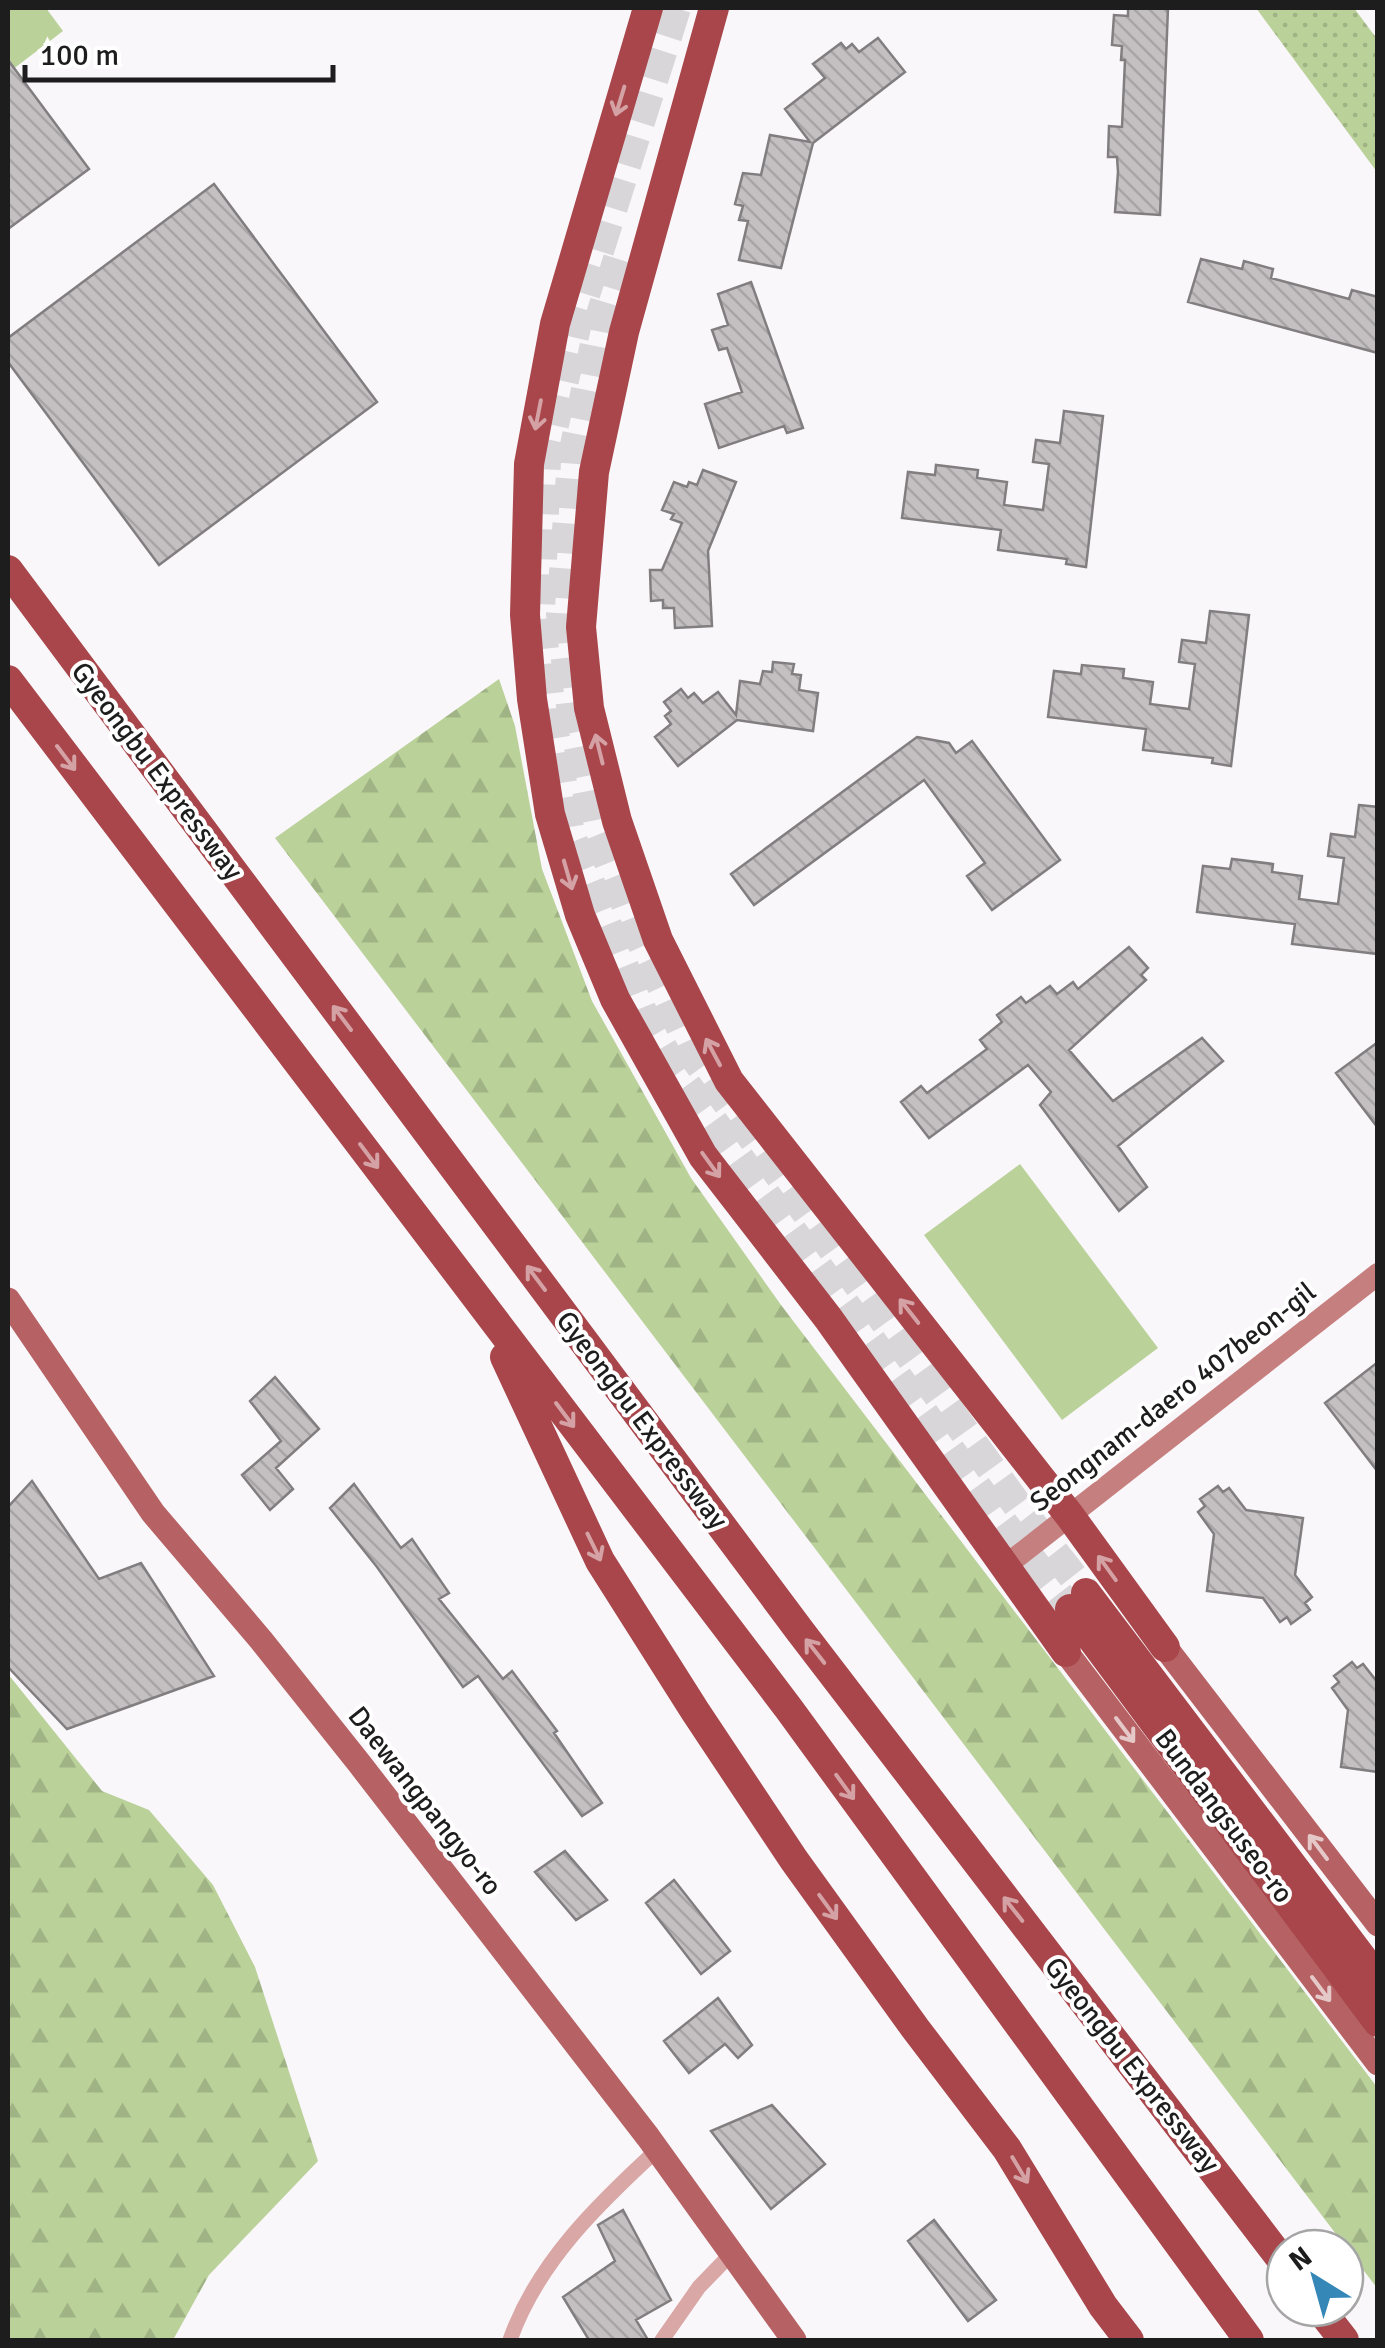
<svg xmlns="http://www.w3.org/2000/svg" width="1385" height="2348" font-family="Signika,sans-serif">
<style>
.grass{fill:url(#grass-dots)}
.forest{fill:url(#forest-firs)}
.park{fill:#bad19a}
.building{fill:url(#building-back-hatch);stroke:#827e80;stroke-width:2.5}
.lines{fill:none;stroke-linecap:round;stroke-linejoin:round}
.highway-tunnel{stroke:#d9d6d9;stroke-width:30;stroke-dasharray:30 15;stroke-linecap:butt}
.street{stroke:#d9a7a6;stroke-width:15}
.secondary{stroke:#c67f7f;stroke-width:22}
.primary{stroke:#b66163;stroke-width:25}
.highway{stroke:#a8464b;stroke-width:30}
.oneway{stroke:#d4a2a5}
.oneway2{stroke:#e5c8c8}
.labels{text-anchor:middle;dominant-baseline:central;stroke-width:8;stroke-linejoin:round;paint-order:stroke}
.street-label{font-size:28px;fill:#1e1d1e;stroke:#fff}
</style>
<defs>
<pattern id="grass-dots" width="8" height="8" patternUnits="userSpaceOnUse" patternTransform="scale(2.5)"><rect width="8" height="8" fill="#bad19a"/><path d="M2 2h.1M6 6h.1" fill="none" stroke="#9fb384" stroke-width="1.8" stroke-linecap="round"/></pattern>
<pattern id="forest-firs" width="22" height="20" patternUnits="userSpaceOnUse" patternTransform="scale(2.5)"><rect width="22" height="20" fill="#bad19a"/><path d="M5 1l3.5 6h-7zM16 11l3.5 6h-7z" fill="#9fb384"/></pattern>
<pattern id="building-back-hatch" width="6" height="6" patternUnits="userSpaceOnUse" patternTransform="scale(2.5)"><rect width="6" height="6" fill="#c4c0c2"/><path d="M-1 5l2 2M0 0l6 6M5-1l2 2" fill="none" stroke="#a8a5a6"/></pattern>
</defs>
<rect width="100%" height="100%" fill="#faf7fa"/>
<path class="grass" d="M1256 8H1354L1377 39V172Z"/>
<path class="forest" d="M499 679 515 726 542 869 592 1001 691 1178 781 1305 1377 2087V2288L275 838Z
M8 1674 102 1791 149 1810 213 1885 255 1967 318 2161 209 2275 173 2340H8Z"/>
<path class="park" d="M8 8H46L63 31 8 73Z
M1020 1164 1158 1348 1062 1420 924 1235Z"/>
<path class="building" d="M1128 8H1168L1160 215 1115 212 1118 172 1117 157H1108L1109 126 1122 127 1125 60H1121L1122 46 1112 45 1114 15 1128 16Z
M878 38 905 72 813 143 781 268 739 260 748 221 739 220 743 206 735 204 743 173 761 175 770 135 810 142 785 109 825 78 813 64 841 43 846 49 852 44 859 52Z
M8 60 89 169 8 229Z
M214 184 377 402 159 565 8 362V338Z
M1201 259 1242 269 1244 261 1273 269 1271 278 1349 299 1352 290 1378 297V353L1188 302Z
M751 282 803 428 787 433 784 426 719 448 705 404 742 392 727 348 719 350 712 330 728 325 718 294Z
M1064 411 1103 416 1086 567 1066 564 1067 559 998 550 1001 530 902 518 908 472 935 475 936 465 978 470 977 478 1007 482 1004 505 1043 510 1049 464 1033 462 1036 440 1060 443Z
M703 470 736 482 708 551 712 626 675 628 674 608H663V600L651 601 650 570H662L682 523 671 519 674 514 662 510 674 482 687 487 689 482 697 485Z
M1210 611 1249 615 1231 766 1212 763 1213 758 1143 750 1146 729 1048 717 1054 671 1081 674 1082 665 1124 669 1123 678 1153 682 1150 704 1189 709 1195 664 1179 662 1182 640 1206 643Z
M773 662 794 664 792 674 801 675 799 690 818 693 813 731 737 720 678 766 655 737 671 724 665 716 671 711 664 702 681 689 688 698 694 693 703 703 718 692 736 715 740 681 760 684 763 671 772 672Z
M917 737 949 743 956 753 972 741 1060 860 992 910 967 876 985 863 924 780 754 905 731 874Z
M1359 805 1378 807V954L1292 944 1295 924 1197 912 1203 866 1230 869 1232 859 1273 864 1272 872 1302 876 1299 899 1338 904 1344 858 1328 856 1331 834 1355 837Z
M1129 947 1148 968 1141 975 1146 980 1069 1050 1113 1101 1202 1038 1223 1061 1118 1146 1147 1187 1119 1211 1040 1105 1051 1092 1028 1065 929 1138 901 1102 921 1086 927 1093 987 1049 980 1040 1002 1022 997 1015 1021 997 1026 1003 1050 986 1057 994 1073 982 1078 989Z
M1378 1042V1128L1336 1073Z
M1378 1362V1472L1325 1403Z
M275 1377 319 1429 276 1468 293 1489 270 1510 242 1475 281 1441 250 1401Z
M32 1481 99 1579 141 1563 214 1676 67 1729 8 1667V1507Z
M354 1484 401 1548 412 1539 449 1593 439 1599 503 1679 512 1671 557 1731 554 1733 602 1803 582 1816 478 1676 463 1687 377 1567 330 1508Z
M1218 1486 1223 1492 1229 1488 1246 1510 1303 1518 1295 1575 1312 1597 1305 1603 1310 1610 1291 1624 1287 1617 1280 1622 1263 1598 1207 1591 1214 1534 1198 1512 1205 1506 1200 1499Z
M1352 1662 1357 1668 1363 1664 1378 1683V1772L1341 1767 1348 1710 1332 1688 1339 1682 1334 1676Z
M565 1851 607 1900 576 1920 535 1872Z
M674 1880 730 1951 701 1974 646 1903Z
M718 1998 752 2045 738 2058 725 2044 689 2073 664 2041Z
M772 2105 825 2164 771 2209 711 2131Z
M623 2210 671 2300 636 2320 648 2340H589L563 2297 615 2261 598 2225Z
M934 2220 996 2300 968 2321 908 2241Z"/>
<g class="lines">
<path class="highway-tunnel" d="M676 8 579 314 546 460 540 613 551 713 570 834 645 1019 675 1069 1005 1526 1070 1609
M618 259 600 318 572 461 561 614 571 706 594 825 638 934 695 1058 1023 1513 1086 1593"/>
<path class="street" d="M510 2340C537 2263 598 2204 658 2149
M662 2340 699 2287 732 2253"/>
<path class="secondary" d="M1004 1567 1378 1274"/>
<path class="primary" d="M8 1300 153 1513 261 1640 359 1763 648 2137 794 2340
M1165 1647 1378 1924
M1066 1652 1378 2063"/>
<path class="highway" d="M648 8 555 324 529 464 525 615 532 699 550 814 580 915 615 999 703 1156 828 1318 1066 1652
M714 8 624 332 594 472 581 627 589 708 617 821 658 940 729 1081 1070 1516 1165 1647
M8 570 800 1631 1285 2264
M8 680 789 1709 1249 2340
M505 1357 600 1561 695 1711 794 1860 915 2028 1007 2149 1103 2306 1129 2340
M1086 1593 1378 1979
M1070 1609 1378 2022
M1319 2308 1344 2340"/>
</g>
<defs><path id="oneway-shaft" d="M-6 0H5M1.5-3L5.5 0L1.5 3" fill="none" stroke-width="1.6" stroke-linecap="round" stroke-linejoin="round" transform="scale(2.5)"/></defs>
<g class="oneway">
<use href="#oneway-shaft" transform="translate(620 101) rotate(107)"/>
<use href="#oneway-shaft" transform="translate(538 415) rotate(101)"/>
<use href="#oneway-shaft" transform="translate(599 749) rotate(-104)"/>
<use href="#oneway-shaft" transform="translate(66 758) rotate(53)"/>
<use href="#oneway-shaft" transform="translate(568 875) rotate(74)"/>
<use href="#oneway-shaft" transform="translate(342 1018) rotate(-127)"/>
<use href="#oneway-shaft" transform="translate(713 1052) rotate(-118)"/>
<use href="#oneway-shaft" transform="translate(369 1156) rotate(53)"/>
<use href="#oneway-shaft" transform="translate(711 1165) rotate(54)"/>
<use href="#oneway-shaft" transform="translate(536 1278) rotate(-127)"/>
<use href="#oneway-shaft" transform="translate(909 1311) rotate(-128)"/>
<use href="#oneway-shaft" transform="translate(565 1415) rotate(53)"/>
<use href="#oneway-shaft" transform="translate(594 1547) rotate(64)"/>
<use href="#oneway-shaft" transform="translate(1107 1568) rotate(-126)"/>
<use href="#oneway-shaft" transform="translate(815 1651) rotate(-128)"/>
<use href="#oneway-shaft" transform="translate(845 1787) rotate(54)"/>
<use href="#oneway-shaft" transform="translate(828 1907) rotate(54)"/>
<use href="#oneway-shaft" transform="translate(1013 1909) rotate(-128)"/>
<use href="#oneway-shaft" transform="translate(1020 2170) rotate(59)"/>
</g>
<g class="oneway2">
<use href="#oneway-shaft" transform="translate(1125 1730) rotate(53)"/>
<use href="#oneway-shaft" transform="translate(1318 1847) rotate(-127)"/>
<use href="#oneway-shaft" transform="translate(1321 1989) rotate(53)"/>
</g>
<g class="labels">
<g class="street-label">
<text transform="translate(157 771) rotate(53)">Gyeongbu Expressway</text>
<text transform="translate(1173 1397) rotate(-38)">Seongnam-daero 407beon-gil</text>
<text transform="translate(642 1420) rotate(53)">Gyeongbu Expressway</text>
<text transform="translate(425 1801) rotate(52)">Daewangpangyo-ro</text>
<text transform="translate(1224 1816) rotate(53)">Bundangsuseo-ro</text>
<text transform="translate(1132 2065) rotate(52)">Gyeongbu Expressway</text>
</g>
</g>
<rect width="1385" height="2348" fill="none" stroke="#1e1d1e" stroke-width="20"/>
<g transform="translate(1315 2278) rotate(323)"><circle r="48" fill="#ffffff" stroke="#a5a5a5" stroke-width="2.5"/>
<path d="M0-8L18 38L0 25L-18 38Z" fill="#3487b7"/>
<text y="-15" font-size="28" font-weight="bold" text-anchor="middle" fill="#1e1d1e">N</text>
</g>
<path d="M25 65v15h308v-15" fill="none" stroke="#1e1d1e" stroke-width="5"/>
<text x="40" y="65" font-size="30" fill="#1e1d1e" stroke="#ffffff" stroke-width="8" paint-order="stroke">100 m</text>
</svg>
